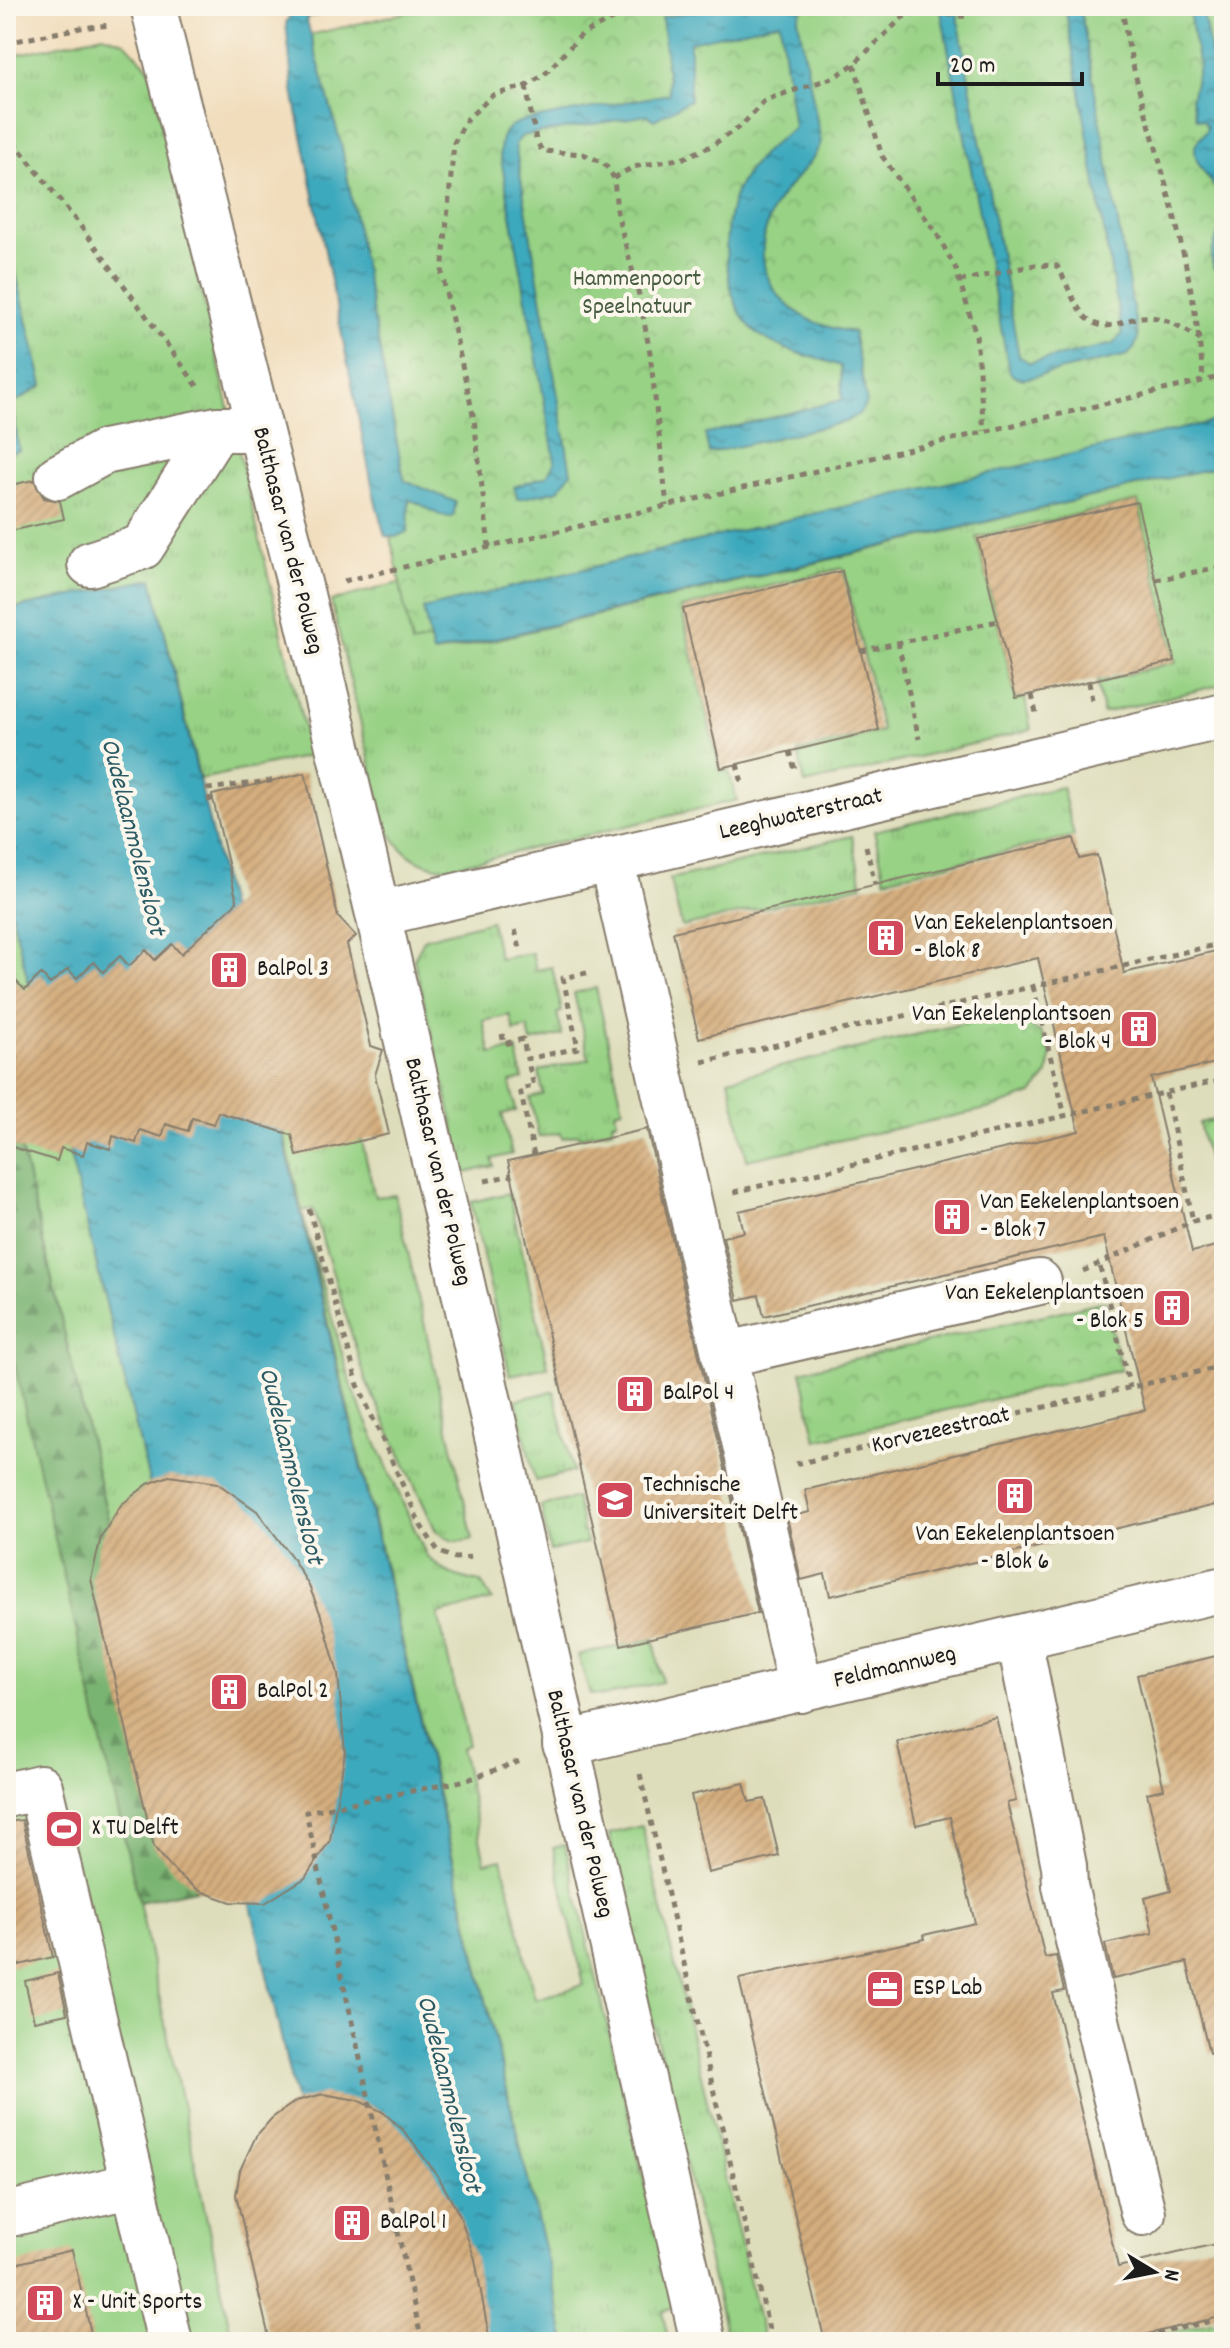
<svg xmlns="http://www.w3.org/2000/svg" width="1230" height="2348" font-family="Dekko,sans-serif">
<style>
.built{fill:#deddbb}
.grass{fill:url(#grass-tufts);stroke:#5a7750;stroke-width:2}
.forest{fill:url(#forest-firs);stroke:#4b6847;stroke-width:2}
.park{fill:url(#park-crowns);stroke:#5a7750;stroke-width:2}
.pitch{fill:#98d285;stroke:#5a7750;stroke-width:2}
.water{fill:url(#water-ripples);stroke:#2d626c;stroke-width:2}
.building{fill:url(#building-hatch)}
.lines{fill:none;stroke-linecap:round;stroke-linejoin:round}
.minor-casing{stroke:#867c6c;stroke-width:48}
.path{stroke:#867c6c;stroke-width:5;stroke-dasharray:6 6;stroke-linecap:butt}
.minor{stroke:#fff;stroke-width:44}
.labels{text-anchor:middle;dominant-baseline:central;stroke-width:8;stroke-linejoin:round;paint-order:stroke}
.park-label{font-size:24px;fill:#475c41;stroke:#fbf7ec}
.street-label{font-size:24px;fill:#1c1c1c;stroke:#fbf7ec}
.poi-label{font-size:24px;fill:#1c1c1c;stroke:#fbf7ec;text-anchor:start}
.water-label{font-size:26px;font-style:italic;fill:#2b5b64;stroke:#fbf7ec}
</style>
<defs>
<pattern id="grass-tufts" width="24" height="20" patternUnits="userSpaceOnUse" patternTransform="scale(2)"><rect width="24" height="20" fill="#98d285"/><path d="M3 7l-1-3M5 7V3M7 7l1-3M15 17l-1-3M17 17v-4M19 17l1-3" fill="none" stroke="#82b472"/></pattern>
<pattern id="forest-firs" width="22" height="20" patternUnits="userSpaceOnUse" patternTransform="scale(2)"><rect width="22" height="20" fill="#7ab472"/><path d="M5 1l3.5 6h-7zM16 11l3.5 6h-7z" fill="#63925d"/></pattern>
<pattern id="park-crowns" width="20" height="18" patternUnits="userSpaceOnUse" patternTransform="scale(2)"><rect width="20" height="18" fill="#98d285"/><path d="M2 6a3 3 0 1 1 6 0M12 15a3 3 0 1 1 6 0" fill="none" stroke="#82b472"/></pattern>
<pattern id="water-ripples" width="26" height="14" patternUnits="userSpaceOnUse" patternTransform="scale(2)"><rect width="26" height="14" fill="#3ea9bd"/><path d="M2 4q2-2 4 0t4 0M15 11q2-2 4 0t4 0" fill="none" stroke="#338999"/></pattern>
<pattern id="building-hatch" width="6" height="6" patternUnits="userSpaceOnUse" patternTransform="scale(2)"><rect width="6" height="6" fill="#d4ad7e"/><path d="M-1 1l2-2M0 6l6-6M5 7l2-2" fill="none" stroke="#b5946c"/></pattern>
</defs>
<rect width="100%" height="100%" fill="#fbf7ec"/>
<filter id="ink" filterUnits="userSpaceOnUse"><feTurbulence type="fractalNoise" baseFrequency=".0125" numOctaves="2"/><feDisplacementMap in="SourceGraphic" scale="16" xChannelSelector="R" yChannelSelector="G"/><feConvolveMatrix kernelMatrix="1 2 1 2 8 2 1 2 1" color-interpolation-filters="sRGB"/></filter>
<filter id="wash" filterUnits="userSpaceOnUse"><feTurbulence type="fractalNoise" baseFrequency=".006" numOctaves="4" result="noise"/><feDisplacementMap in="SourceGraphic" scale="32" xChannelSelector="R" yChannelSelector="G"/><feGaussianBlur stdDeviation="1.8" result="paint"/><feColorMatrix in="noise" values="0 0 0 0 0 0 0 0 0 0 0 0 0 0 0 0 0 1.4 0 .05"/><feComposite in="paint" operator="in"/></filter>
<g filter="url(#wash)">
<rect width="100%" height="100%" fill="#f1ddbc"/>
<path class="built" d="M6 69 261 657 412 644 1224 446V2342H6Z"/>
<path class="grass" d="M103 35 125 42 149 68 308 745 314 755 200 779 152 579 6 610V454L19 450 12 404 43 385 6 233V57Z
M1224 465V684L1103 713 1097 682 1176 662 1138 501 977 537 1016 699 1025 698 1031 730 805 784 798 752 882 731 843 568 681 608 720 771 728 769 737 800 447 868C415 866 396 849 384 820L331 601 417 578 433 653 457 649Z
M1062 787 1074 836 885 879 874 831Z
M852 836 862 885 682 927 670 879Z
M6 890 245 1878 195 1890 6 1084Z
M491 921 499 959 532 953 536 970 552 967 562 1012 557 1013 562 1035 531 1042 528 1028 514 1031 510 1015 483 1021 491 1054 516 1049 523 1079 510 1082 516 1111 502 1114 512 1154 492 1159 494 1166 465 1173 414 959 425 938Z
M596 988 623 1109 615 1111 617 1121 612 1122 613 1129 580 1137 578 1134 562 1138 560 1133 539 1137 530 1098 543 1094 539 1071 589 1059 574 993Z
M353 1103 375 1197 395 1195 473 1539C457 1544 449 1541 436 1531L366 1381 313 1209 301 1211 352 1388 426 1555C443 1573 457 1578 481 1582L492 1600 438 1614 468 1745 461 1748 485 1863 502 1859 535 1999 584 1985 553 1848 565 1845 674 2308 662 2312 669 2342H566C469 1935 374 1528 281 1121Z
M509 1193 548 1367 510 1375 471 1202Z
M554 1391 573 1472 535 1481 516 1400Z
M576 1498 586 1543 550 1551 541 1506Z
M654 1639 662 1682 604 1696 590 1694 578 1655Z
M642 1826 764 2342H730L727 2339 609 1834Z
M1224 2320V2342H1155L1154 2336Z"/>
<path class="forest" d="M6 1084 195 1890 139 1902 6 1328Z"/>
<path class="park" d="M434 6H1224V446L412 644 292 39Z
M999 1015 1023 1022 1041 1033 1051 1053 1048 1074 1032 1094 992 1108 747 1160 729 1079Z
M1224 1117V1194L1216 1196 1199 1123Z
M1105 1301 1121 1370 816 1440 801 1371Z"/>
<path class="pitch" d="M6 1328 139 1902 233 2342H6Z"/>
<path class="water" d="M721 6H803L798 19 821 142C812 168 783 186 772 212 742 279 790 324 853 332L867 403 859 414 845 422 709 453 705 434 842 400 841 366C813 356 782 352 757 333 721 306 720 227 737 190 750 163 771 144 794 128L780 22 690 42V100L654 120 648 115 522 136 515 144 571 473 558 490 518 499 514 487 547 476 555 461 500 153C500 135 506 126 522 121L669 94 662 17Z
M940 6 956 7 1019 356 1030 363 1113 344 1122 334 1065 6H1080L1138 337 1135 347 1128 355 1024 379 1013 376 1009 370Z
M1188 6H1202L1224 130V279C1198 258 1221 240 1223 216 1226 184 1194 174 1195 148 1196 138 1205 136 1207 127L1204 121 1196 119 1191 99 1199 67Z
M321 7 322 14 306 18 342 148 404 480 456 502 453 517C434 518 426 503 409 500L408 531 396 537 385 536 375 500 293 91 286 23 292 12Z
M6 233 43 385 12 404 19 450 6 454Z
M1224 419V465L433 653 423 609 730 533Z
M152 579 566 2342H350L245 1878 6 890V610Z"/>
<g id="blocks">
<path class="building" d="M34 480 44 498 60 501 64 519 6 532V486Z
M1137 502 1175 661 1016 698 978 539Z
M842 571 879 730 721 768 683 609Z
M305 773 338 917 356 936 347 944 371 1046 383 1050 375 1075 389 1134 297 1156 292 1135 218 1112 214 1124 192 1118 188 1131 166 1124 162 1137 140 1130 136 1143 113 1136 110 1149 87 1142 83 1155 61 1148 57 1161 6 1145V971L25 990 41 974 50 984 68 969 77 978 94 962 103 972 120 956 129 966 146 950 155 960 172 944 181 954 237 902 212 795Z
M1074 838 1079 859 1097 855 1124 973 1224 949V1061L1151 1078 1192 1252 1224 1244V1503L830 1596 825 1574 801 1580 787 1517 810 1512 805 1490 1145 1410 1104 1237 764 1316 759 1295 738 1300 723 1237 744 1232 739 1211 1079 1131 1038 958 699 1038 673 932Z
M647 1129 758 1613 621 1645 508 1161Z
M169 1476 217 1483 257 1511 291 1556 309 1586 323 1620 338 1674 345 1753 330 1840 305 1878 265 1903 231 1902 200 1891 176 1873 154 1847 91 1579 101 1537 121 1505 148 1484Z
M1224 1654V2051L1209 2053 1187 1962 1113 1979 1105 1944 1153 1933 1145 1898 1171 1891 1147 1793 1164 1789 1137 1675Z
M996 1717 1016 1801 1007 1803 1045 1958 1056 1956 1064 1991 1053 1993 1118 2267 1224 2242V2316L1114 2342H825L739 1979 925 1939 924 1935 975 1923 950 1817 916 1825 897 1742Z
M744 1783 749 1802 765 1799 779 1856 708 1873 691 1795Z
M22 1820 53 1957 11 1967 6 1942V1822Z
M58 1973 67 2014 34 2021 25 1981Z
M323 2094 357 2100 383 2112 403 2130 438 2176 459 2214 475 2259 490 2342H270L236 2195 240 2170 256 2136 272 2118 296 2101Z
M72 2250 93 2342H6V2266Z"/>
</g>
</g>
<g filter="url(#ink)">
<use href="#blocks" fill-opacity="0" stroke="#867c6c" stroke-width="2"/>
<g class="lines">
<g class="minor-casing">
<path id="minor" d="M153 6 301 591 378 914 703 2342
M58 477 104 452 217 429H259
M90 564 142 547 217 429
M611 859 801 1690
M378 914 1224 716
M724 1355 1039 1282
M1019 1638 1064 1866 1065 1886 1143 2213
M565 1744 1224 1589
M6 1795 40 1787 170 2342
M6 2215 133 2185"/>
</g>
<path class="path" d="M1122 6C1128 55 1142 100 1156 148 1177 225 1198 301 1203 381
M6 43 80 28 111 25
M854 64 882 156 937 234 956 269 976 335 984 431
M526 86 536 140 542 151 583 154 604 163 614 178 617 213 639 295 650 353 667 506
M6 132 82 228 198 387
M614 178 633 167 684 158 711 146 742 125 765 100 835 77 854 64 903 17 925 12 968 17 965 6
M960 281 1035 265 1057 266C1068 283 1073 307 1089 320 1107 334 1123 319 1142 317 1164 315 1183 328 1200 340
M489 547 474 419 442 274 454 143 467 119 493 95 526 86 544 75 582 34 620 15 658 6
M1156 580 1224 566
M344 581 1224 376
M898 642 919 739
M861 651 998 621
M1089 682 1092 700
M1032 695 1036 713
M790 751 795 770
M737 764 742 783
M210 802 208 789 278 780
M866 846 875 884
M515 930 519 945 526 943
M1033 986 1065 1116
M502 1034 504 1044 523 1039 527 1059
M702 1062 1224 943
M1166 1093 1193 1221
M534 1155 520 1089 534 1086 527 1059 578 1048 563 978 591 972
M485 1181 512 1175
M734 1192 1224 1079
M309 1209 358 1385 421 1526 439 1552 455 1558 476 1557
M1100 1267 1130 1388
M1083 1271 1193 1221 1224 1214
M796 1464 1224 1366
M640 1774 772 2342
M422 2342 306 1812 467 1780 523 1760
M1122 2342 1224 2318"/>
<use href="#minor" class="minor"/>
</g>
</g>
<defs>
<g id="building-square" transform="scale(2)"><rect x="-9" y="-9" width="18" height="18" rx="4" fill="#d1495b" stroke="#fbf7ec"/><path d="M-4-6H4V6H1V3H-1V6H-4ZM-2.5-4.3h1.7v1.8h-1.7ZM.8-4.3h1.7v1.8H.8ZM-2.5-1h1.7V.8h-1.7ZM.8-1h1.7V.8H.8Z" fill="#fff"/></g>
<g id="university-square" transform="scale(2)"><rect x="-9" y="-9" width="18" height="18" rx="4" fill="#d1495b" stroke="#fbf7ec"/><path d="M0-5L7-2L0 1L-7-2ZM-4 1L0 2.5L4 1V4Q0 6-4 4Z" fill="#fff"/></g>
<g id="stadium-square" transform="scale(2)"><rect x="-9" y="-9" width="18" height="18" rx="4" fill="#d1495b" stroke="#fbf7ec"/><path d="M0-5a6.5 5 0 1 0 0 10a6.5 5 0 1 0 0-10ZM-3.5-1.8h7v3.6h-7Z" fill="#fff"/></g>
<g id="office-square" transform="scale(2)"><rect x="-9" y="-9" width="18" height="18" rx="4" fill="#d1495b" stroke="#fbf7ec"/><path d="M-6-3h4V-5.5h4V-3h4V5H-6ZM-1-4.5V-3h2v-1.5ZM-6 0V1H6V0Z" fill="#fff"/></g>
</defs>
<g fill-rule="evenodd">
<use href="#building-square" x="886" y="938"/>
<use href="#building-square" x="229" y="970"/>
<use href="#building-square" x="1139" y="1029"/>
<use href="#building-square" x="952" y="1217"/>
<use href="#building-square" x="1172" y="1308"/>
<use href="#building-square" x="635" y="1394"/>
<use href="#building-square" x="1015" y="1496"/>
<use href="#university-square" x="615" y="1500"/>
<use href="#building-square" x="229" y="1692"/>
<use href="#stadium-square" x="64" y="1829"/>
<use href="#office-square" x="885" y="1989"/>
<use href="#building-square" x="352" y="2223"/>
<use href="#building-square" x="45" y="2303"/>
</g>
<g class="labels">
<g class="park-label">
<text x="637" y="280">Hammenpoort<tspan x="637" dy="28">Speelnatuur</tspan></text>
</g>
<g class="street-label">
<text transform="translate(287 541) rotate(76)">Balthasar van der Polweg</text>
<text transform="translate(801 815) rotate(-13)">Leeghwaterstraat</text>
<text transform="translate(437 1172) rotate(77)">Balthasar van der Polweg</text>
<text transform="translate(941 1431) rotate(-13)">Korvezeestraat</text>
<text transform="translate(895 1668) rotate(-13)">Feldmannweg</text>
<text transform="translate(579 1804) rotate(77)">Balthasar van der Polweg</text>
</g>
<g class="poi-label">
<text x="914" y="924">Van Eekelenplantsoen<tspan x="914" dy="28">- Blok 8</tspan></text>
<text x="257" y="970">BalPol 3</text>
<text x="1111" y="1015" text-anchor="end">Van Eekelenplantsoen<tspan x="1111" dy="28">- Blok 4</tspan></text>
<text x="980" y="1203">Van Eekelenplantsoen<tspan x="980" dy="28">- Blok 7</tspan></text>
<text x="1144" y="1294" text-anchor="end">Van Eekelenplantsoen<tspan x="1144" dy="28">- Blok 5</tspan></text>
<text x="663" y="1394">BalPol 4</text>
<text x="643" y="1486">Technische<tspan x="643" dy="28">Universiteit Delft</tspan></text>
<text x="1015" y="1535" text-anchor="middle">Van Eekelenplantsoen<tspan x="1015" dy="28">- Blok 6</tspan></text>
<text x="257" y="1692">BalPol 2</text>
<text x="92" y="1829">X TU Delft</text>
<text x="913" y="1989">ESP Lab</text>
<text x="380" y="2223">BalPol 1</text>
<text x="73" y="2303">X - Unit Sports</text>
</g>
<g class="water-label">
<text transform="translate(132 837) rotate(76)">Oudelaanmolensloot</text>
<text transform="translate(290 1466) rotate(76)">Oudelaanmolensloot</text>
<text transform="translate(448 2094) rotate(76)">Oudelaanmolensloot</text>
</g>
</g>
<rect width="1230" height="2348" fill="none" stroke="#fbf7ec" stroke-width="32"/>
<g transform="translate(1154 2272) rotate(100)" stroke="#fbf7ec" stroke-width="6" paint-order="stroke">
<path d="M0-6L14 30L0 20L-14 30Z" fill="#1c1c1c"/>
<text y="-12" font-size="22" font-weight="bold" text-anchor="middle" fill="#1c1c1c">N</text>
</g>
<path d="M938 72v12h144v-12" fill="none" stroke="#1c1c1c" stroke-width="4"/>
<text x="950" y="72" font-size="24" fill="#1c1c1c" stroke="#fbf7ec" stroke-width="6" paint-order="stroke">20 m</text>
</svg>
